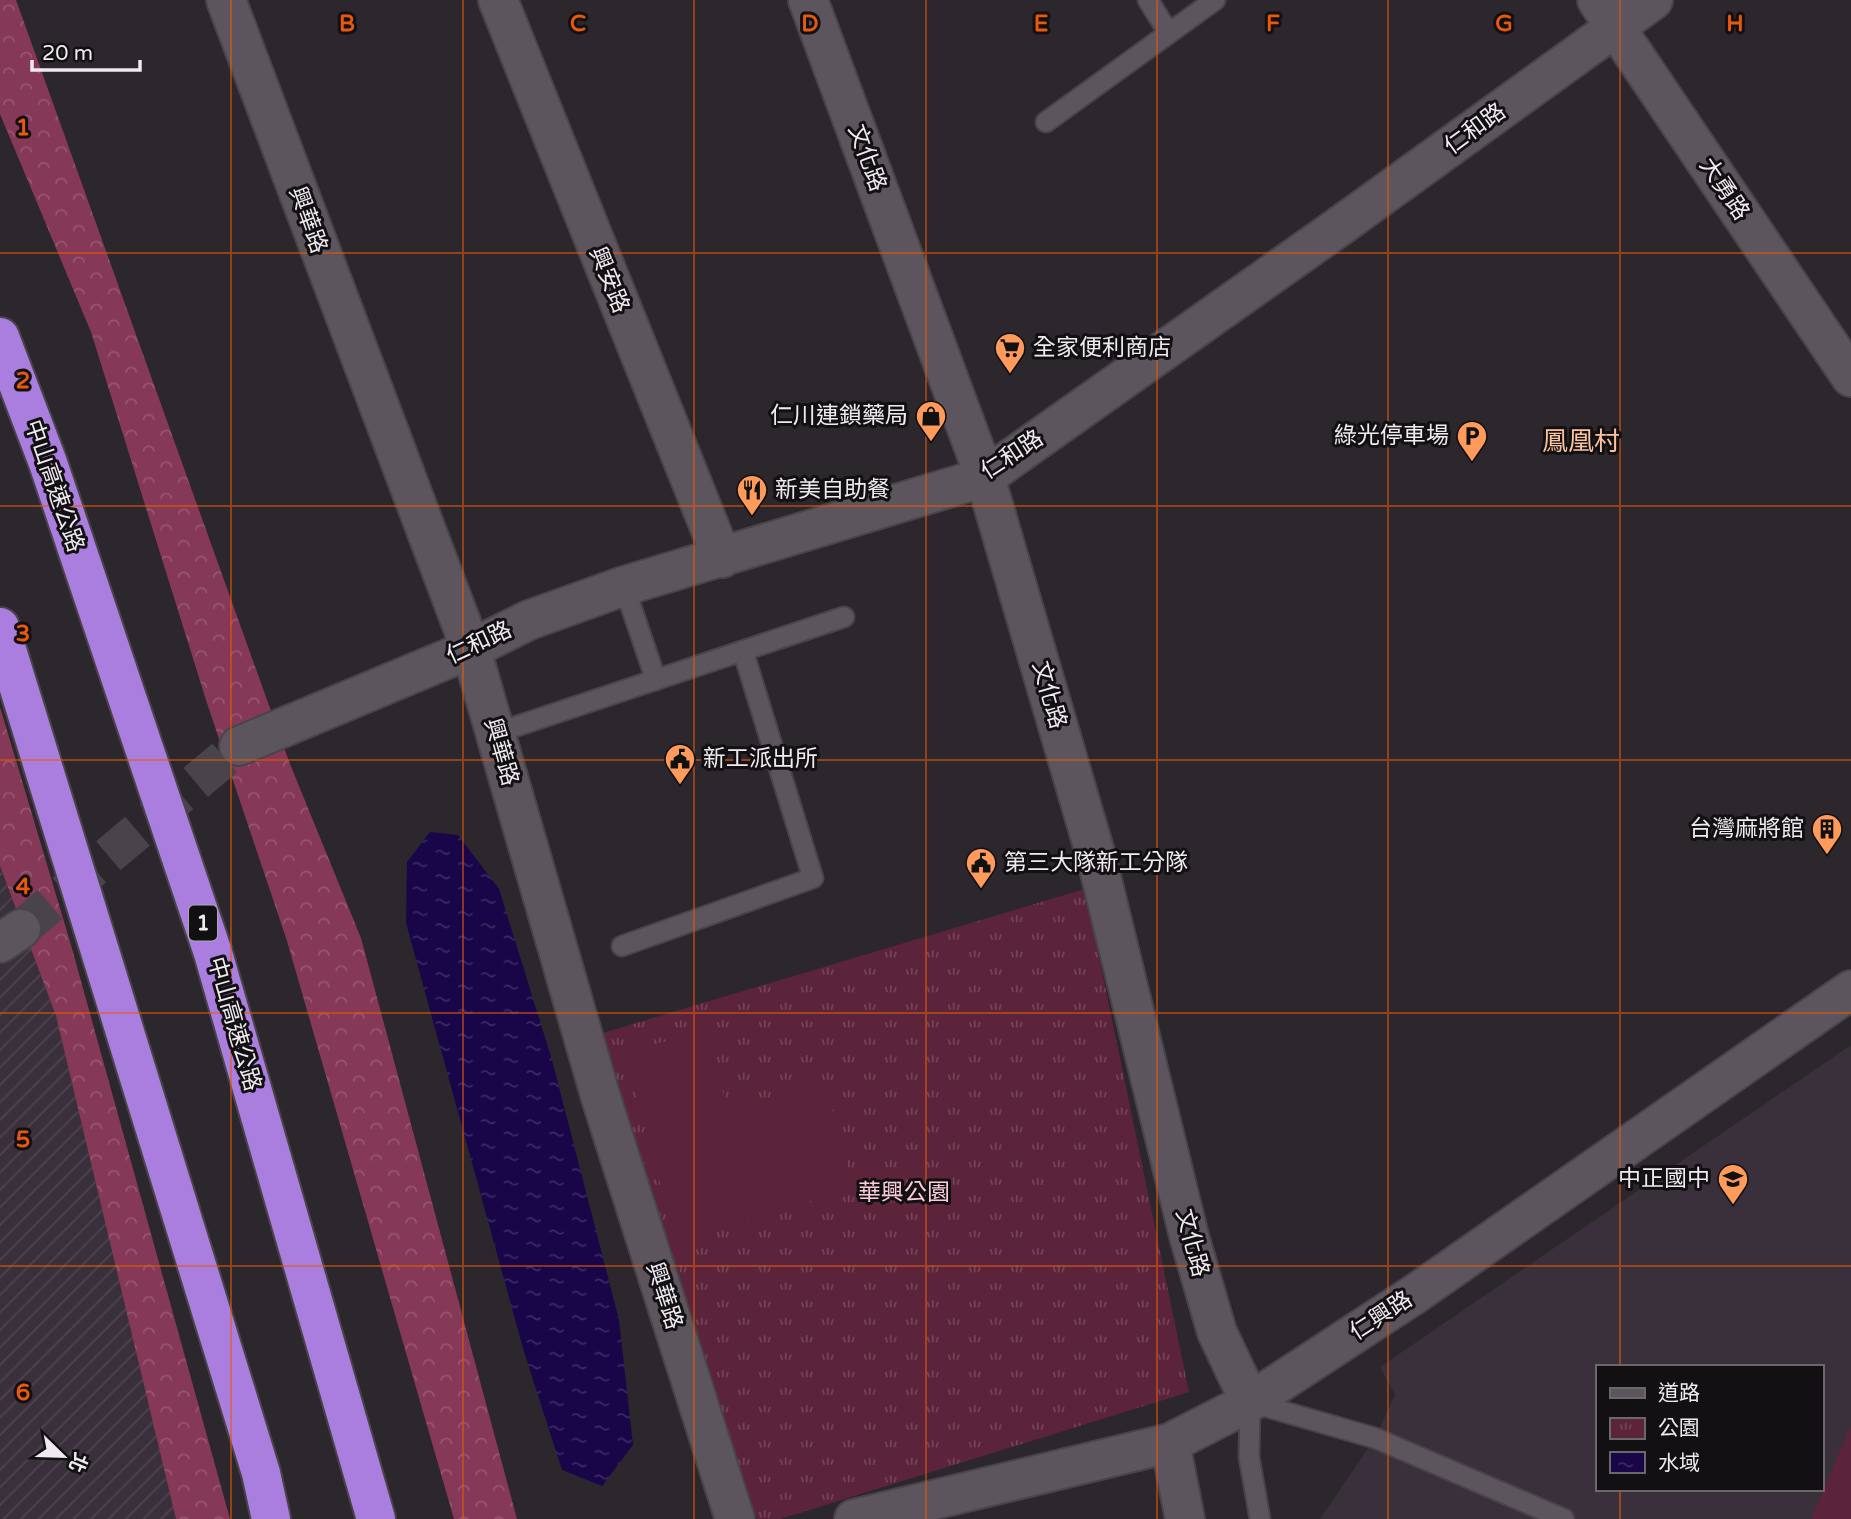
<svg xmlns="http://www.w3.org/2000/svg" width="1851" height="1519" font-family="'Varela Round','Noto Sans TC',sans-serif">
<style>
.built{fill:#3a303b;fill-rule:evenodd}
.industrial{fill:url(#industrial-furrows)}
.forest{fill:url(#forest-crowns)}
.park{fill:url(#park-tufts)}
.pitch{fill:#5c243a}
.water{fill:url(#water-ripples)}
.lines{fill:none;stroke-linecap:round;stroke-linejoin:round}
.minor-tunnel{stroke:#49434a;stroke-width:38;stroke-dasharray:38 19;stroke-linecap:butt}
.service-casing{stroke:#484449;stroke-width:23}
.minor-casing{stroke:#484449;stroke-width:42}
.motorway-casing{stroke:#484449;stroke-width:42}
.service{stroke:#5c555d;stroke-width:19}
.minor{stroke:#5c555d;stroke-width:38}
.motorway{stroke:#aa7ede;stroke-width:38}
.grid{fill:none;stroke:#e8590c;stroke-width:2;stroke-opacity:0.55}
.labels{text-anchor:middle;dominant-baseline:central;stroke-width:6;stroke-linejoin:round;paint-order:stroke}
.shield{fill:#131013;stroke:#aca9ad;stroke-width:2}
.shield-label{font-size:21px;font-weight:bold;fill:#eeeaef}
.street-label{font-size:23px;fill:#eeeaef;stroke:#131013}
.poi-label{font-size:23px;fill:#eeeaef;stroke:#131013;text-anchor:start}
.park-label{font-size:23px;fill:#fbcddb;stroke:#131013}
.quarter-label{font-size:26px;fill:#fbc2a0;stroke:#131013}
.grid-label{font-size:23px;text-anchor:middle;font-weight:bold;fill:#e8590c;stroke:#131013;stroke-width:6;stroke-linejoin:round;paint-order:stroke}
</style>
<defs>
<pattern id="industrial-furrows" width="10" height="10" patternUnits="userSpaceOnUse" patternTransform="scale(1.75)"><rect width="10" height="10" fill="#3a303b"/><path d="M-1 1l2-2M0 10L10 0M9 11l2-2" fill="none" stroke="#4d444e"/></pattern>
<pattern id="forest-crowns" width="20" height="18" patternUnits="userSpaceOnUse" patternTransform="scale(1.75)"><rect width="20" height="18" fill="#853956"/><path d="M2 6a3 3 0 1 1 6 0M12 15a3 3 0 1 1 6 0" fill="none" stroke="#97566f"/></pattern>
<pattern id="park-tufts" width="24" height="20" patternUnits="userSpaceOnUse" patternTransform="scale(1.75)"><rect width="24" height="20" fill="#5c243a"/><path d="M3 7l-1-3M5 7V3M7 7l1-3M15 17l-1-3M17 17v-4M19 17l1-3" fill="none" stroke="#744457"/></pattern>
<pattern id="water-ripples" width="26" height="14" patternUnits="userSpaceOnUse" patternTransform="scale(1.75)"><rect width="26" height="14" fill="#190648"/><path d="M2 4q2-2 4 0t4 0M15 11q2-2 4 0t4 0" fill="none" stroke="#3b2a63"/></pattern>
</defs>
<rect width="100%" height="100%" fill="#2c262d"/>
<path class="built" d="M1851 1045V1519H1320L1375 1438 1395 1395 1380 1367ZM1597 1367H1821V1489H1597Z"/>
<path class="industrial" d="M0 866 56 1016 180 1519H0Z"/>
<path class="forest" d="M0 0H16L290 764 361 938 517 1519H454L287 941 206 700 91 332 0 114Z
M0 707 71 945 230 1519H176L56 1016 0 866Z"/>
<path class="park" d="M1085 889 1189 1392 780 1519H757L596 1035Z"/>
<path class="pitch" d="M705 1030 728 1110 825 1083 854 1189 676 1240 624 1053Z
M1851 1425V1519H1811Z"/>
<path class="water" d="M430 832 458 835 499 889 552 1060 619 1320 633 1445 602 1486 562 1470 524 1352 406 923 407 862Z"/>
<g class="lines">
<path class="minor-tunnel" d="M21 929 239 746"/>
<g class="service-casing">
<path id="service" d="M1148 0 1168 32
M1046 122 1215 0
M624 586 656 680
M496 733 844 617
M622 946 813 878 743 651
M1260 1519 1249 1457 1250 1402 1375 1438 1564 1519"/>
</g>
<g class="minor-casing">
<path id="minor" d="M226 0 471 649 601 1098 735 1519
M498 0 722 558
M808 0 985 477 1096 856 1189 1236 1217 1332 1250 1402
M1597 0 1851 377
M239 746 471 649 529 620 624 586 985 477 1340 226 1653 0
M0 943 21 929
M1170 1443 1185 1519
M854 1519 1170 1443 1250 1402 1415 1294 1851 990"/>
</g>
<g class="motorway-casing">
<path id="motorway" d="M0 337 48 463 213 953 376 1519
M0 627 261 1473 271 1519"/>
</g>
<use href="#service" class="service"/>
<use href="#minor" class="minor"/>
<use href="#motorway" class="motorway"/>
</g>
<path class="grid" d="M231 0V1519M463 0V1519M694 0V1519M926 0V1519M1157 0V1519M1388 0V1519M1620 0V1367M0 253H1851M0 506H1851M0 760H1851M0 1013H1851M0 1266H1851M1620 1489V1519"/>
<defs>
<g id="supermarket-pin" transform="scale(1.575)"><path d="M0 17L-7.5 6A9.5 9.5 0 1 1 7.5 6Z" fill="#ff9b5a" stroke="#131013"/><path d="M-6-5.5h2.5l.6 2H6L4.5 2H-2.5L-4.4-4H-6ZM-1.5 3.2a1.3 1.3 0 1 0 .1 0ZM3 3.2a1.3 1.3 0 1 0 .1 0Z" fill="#111"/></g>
<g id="shop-pin" transform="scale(1.575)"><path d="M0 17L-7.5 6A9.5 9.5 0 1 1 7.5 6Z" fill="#ff9b5a" stroke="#131013"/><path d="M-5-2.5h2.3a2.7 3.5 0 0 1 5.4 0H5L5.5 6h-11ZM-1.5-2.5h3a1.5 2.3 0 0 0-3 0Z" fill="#111"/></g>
<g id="parking-pin" transform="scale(1.575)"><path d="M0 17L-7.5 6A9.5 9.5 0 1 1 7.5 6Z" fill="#ff9b5a" stroke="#131013"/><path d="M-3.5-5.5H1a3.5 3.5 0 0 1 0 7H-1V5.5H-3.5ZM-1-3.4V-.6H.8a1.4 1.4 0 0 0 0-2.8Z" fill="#111"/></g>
<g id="restaurant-pin" transform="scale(1.575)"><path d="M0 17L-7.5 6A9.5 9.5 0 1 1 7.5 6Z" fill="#ff9b5a" stroke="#131013"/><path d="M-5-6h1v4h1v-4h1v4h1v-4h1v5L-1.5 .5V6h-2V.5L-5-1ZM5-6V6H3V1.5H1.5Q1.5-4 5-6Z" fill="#111"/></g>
<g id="civic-pin" transform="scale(1.575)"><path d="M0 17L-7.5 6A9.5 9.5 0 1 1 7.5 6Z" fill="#ff9b5a" stroke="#131013"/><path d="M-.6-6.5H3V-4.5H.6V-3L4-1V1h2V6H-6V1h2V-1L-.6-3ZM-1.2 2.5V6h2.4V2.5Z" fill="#111"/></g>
<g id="building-pin" transform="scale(1.575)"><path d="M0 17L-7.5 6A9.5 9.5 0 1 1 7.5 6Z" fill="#ff9b5a" stroke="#131013"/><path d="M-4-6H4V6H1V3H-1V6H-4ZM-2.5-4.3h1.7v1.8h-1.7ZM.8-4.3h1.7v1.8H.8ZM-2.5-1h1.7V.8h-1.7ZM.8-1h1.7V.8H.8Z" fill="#111"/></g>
<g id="school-pin" transform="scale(1.575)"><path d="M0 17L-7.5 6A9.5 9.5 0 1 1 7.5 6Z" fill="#ff9b5a" stroke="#131013"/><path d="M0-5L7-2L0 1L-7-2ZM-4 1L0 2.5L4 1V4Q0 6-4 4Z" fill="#111"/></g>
</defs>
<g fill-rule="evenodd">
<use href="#supermarket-pin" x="1010" y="348"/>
<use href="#shop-pin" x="931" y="416"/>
<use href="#parking-pin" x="1472" y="436"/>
<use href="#restaurant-pin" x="752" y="490"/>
<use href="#civic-pin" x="680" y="759"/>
<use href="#building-pin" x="1827" y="829"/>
<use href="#civic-pin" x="981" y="863"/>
<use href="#school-pin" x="1733" y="1179"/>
</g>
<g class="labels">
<rect class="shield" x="189" y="905.5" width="28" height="35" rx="5"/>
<g class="shield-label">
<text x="203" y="923">1</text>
</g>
<g class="street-label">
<text transform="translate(1475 129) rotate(-36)">仁和路</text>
<text transform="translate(867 158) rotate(70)">文化路</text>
<text transform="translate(1724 189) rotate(56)">大勇路</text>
<text transform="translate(308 220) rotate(70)">興華路</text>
<text transform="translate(609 280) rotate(68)">興安路</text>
<text transform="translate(1012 455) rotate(-33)">仁和路</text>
<text transform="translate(54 486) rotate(71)">中山高速公路</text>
<text transform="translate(479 643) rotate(-25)">仁和路</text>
<text transform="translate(1049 695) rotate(74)">文化路</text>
<text transform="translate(501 752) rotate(74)">興華路</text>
<text transform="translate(234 1024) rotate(74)">中山高速公路</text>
<text transform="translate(1192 1243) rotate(75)">文化路</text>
<text transform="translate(664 1296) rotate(72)">興華路</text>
<text transform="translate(1381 1316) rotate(-33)">仁興路</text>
</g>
<g class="poi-label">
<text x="1033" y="348">全家便利商店</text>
<text x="908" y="416" text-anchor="end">仁川連鎖藥局</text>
<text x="1449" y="436" text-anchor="end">綠光停車場</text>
<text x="775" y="490">新美自助餐</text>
<text x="703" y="759">新工派出所</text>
<text x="1804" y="829" text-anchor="end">台灣麻將館</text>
<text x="1004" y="863">第三大隊新工分隊</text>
<text x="1710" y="1179" text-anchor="end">中正國中</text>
</g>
<g class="park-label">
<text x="904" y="1193">華興公園</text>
</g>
<g class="quarter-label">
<text x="1581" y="441">鳳凰村</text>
</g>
</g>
<g class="grid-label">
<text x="347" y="31">B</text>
<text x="578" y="31">C</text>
<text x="810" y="31">D</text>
<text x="1041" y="31">E</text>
<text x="1273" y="31">F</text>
<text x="1504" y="31">G</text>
<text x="1735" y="31">H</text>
<text x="23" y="135">1</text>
<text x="23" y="388">2</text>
<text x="23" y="641">3</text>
<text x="23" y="894">4</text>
<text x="23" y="1147">5</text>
<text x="23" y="1400">6</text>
</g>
<rect x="1596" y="1365" width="228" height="126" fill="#131013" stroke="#6b676b" stroke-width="2"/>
<rect x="1610" y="1388" width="35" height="10" fill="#5c555d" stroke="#6b676b" stroke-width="2"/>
<text x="1658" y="1400" font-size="21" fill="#eeeaef">道路</text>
<rect x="1610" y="1418" width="35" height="21" fill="url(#park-tufts)" stroke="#6b676b" stroke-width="2"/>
<text x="1658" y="1435" font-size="21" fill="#eeeaef">公園</text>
<rect x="1610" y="1452" width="35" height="21" fill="url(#water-ripples)" stroke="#6b676b" stroke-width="2"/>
<text x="1658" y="1470" font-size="21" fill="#eeeaef">水域</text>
<g transform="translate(63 1456) rotate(113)" stroke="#131013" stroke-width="5" paint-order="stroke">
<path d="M0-5L12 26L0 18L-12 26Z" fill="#eeeaef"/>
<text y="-10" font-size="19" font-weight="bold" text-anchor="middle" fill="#eeeaef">北</text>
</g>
<path d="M32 60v10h108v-10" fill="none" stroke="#eeeaef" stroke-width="3.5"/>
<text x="42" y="60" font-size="21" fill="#eeeaef" stroke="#131013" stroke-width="5" paint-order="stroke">20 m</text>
</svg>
